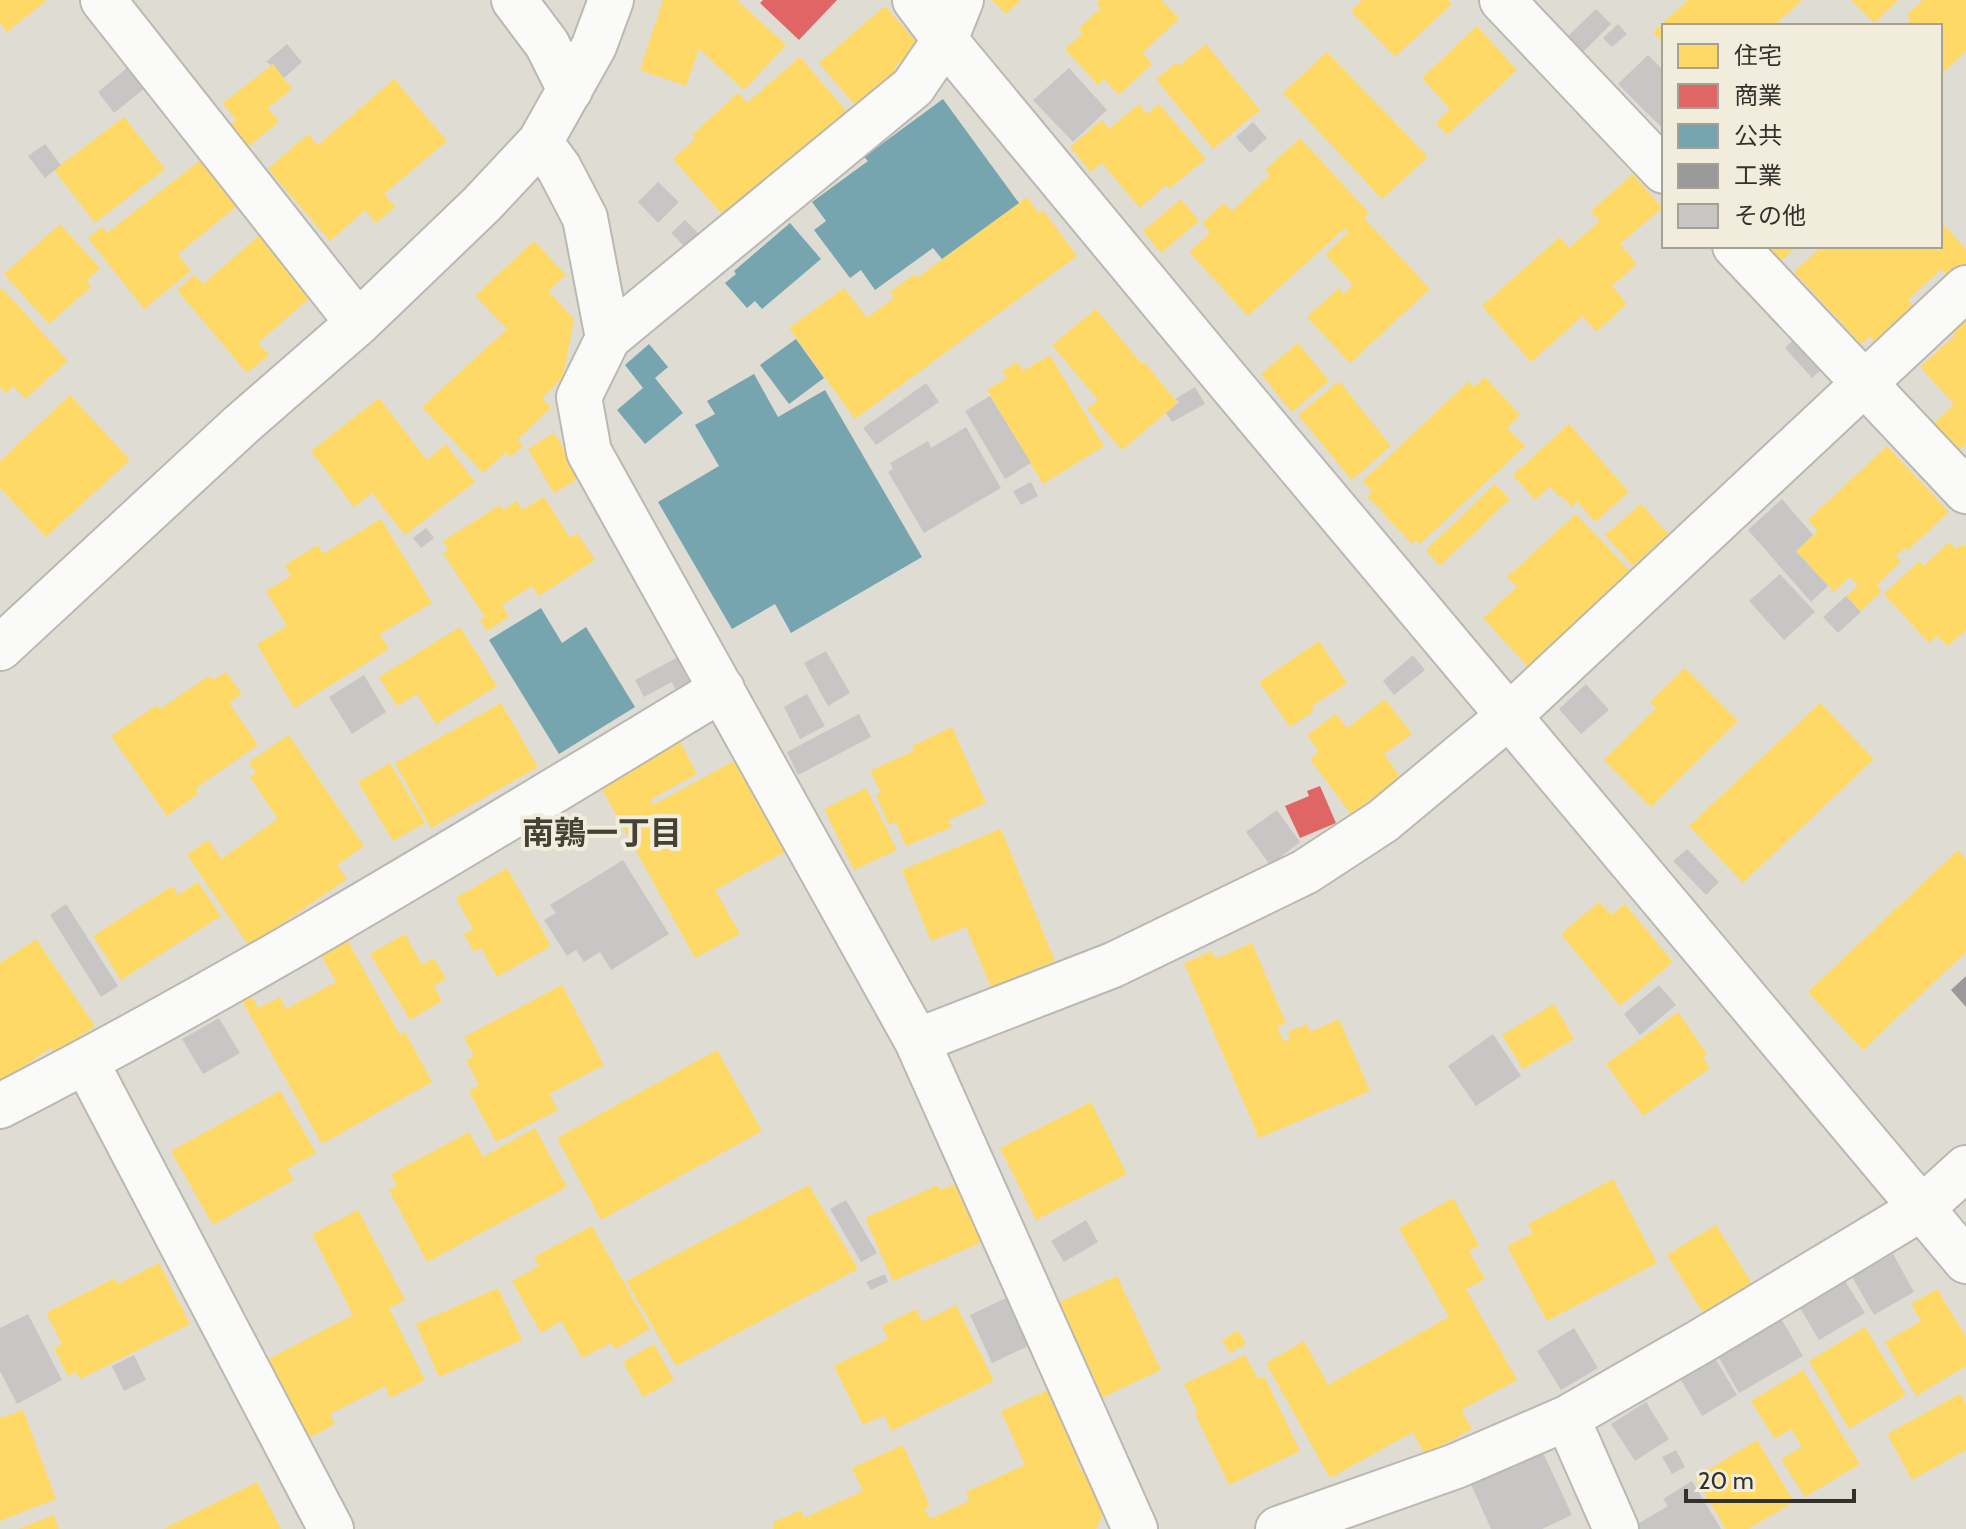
<svg xmlns="http://www.w3.org/2000/svg" width="1966" height="1529" font-family="Cabin,'Noto Sans JP',sans-serif">
<style>
.homes{fill:#ffd966}
.shops{fill:#e06666}
.public{fill:#76a5af}
.industry{fill:#999}
.building{fill:#c8c6c5}
.lines{fill:none;stroke-linecap:round;stroke-linejoin:round}
.minor-casing{stroke:#bab8b1;stroke-width:48}
.tertiary-casing{stroke:#bab8b1;stroke-width:48}
.minor{stroke:#fafaf9;stroke-width:44}
.tertiary{stroke:#fafaf9;stroke-width:44}
.labels{text-anchor:middle;dominant-baseline:central;stroke-width:8;stroke-linejoin:round;paint-order:stroke}
.neighbourhood-label{font-size:32px;font-weight:bold;fill:#454134;stroke:#f1ecdc}
</style>
<rect width="100%" height="100%" fill="#dfdcd4"/>
<path class="homes" d="M0 0H47L7 32 0 23Z
M663 0H737L786 45 744 90 699 49 686 86 640 70Z
M992 0H1021L1006 14Z
M1100 0H1162L1179 19 1142 53 1152 64 1119 95 1104 79 1098 85 1065 49 1083 33 1078 29 1101 8 1096 3Z
M1362 0H1448L1452 4 1395 57 1351 11Z
M1688 0H1802L1774 26H1664V44L1653 32Z
M1851 0H1898L1874 23Z
M1923 0H1966V51L1940 76V26H1905L1911 20 1907 15Z
M885 6 919 45 894 68 901 77 861 112 819 63Z
M1477 26 1517 70 1447 135 1436 123 1450 109 1422 78Z
M1206 44 1260 110 1213 149 1156 79 1176 63 1179 66Z
M1327 52 1428 157 1382 199 1283 93Z
M800 57 853 119 741 216 720 212 673 159 695 139 692 135 738 93 747 103Z
M273 64 292 89 268 108 279 122 244 150 226 128 236 120 223 103Z
M394 79 447 141 384 194 395 207 376 223 365 210 330 241 268 169 308 134 318 145Z
M1139 104 1147 114 1159 104 1206 159 1169 189 1166 185 1140 208 1102 163 1091 172 1070 147 1102 120 1109 129Z
M124 117 165 169 95 223 54 170Z
M1300 138 1369 213 1364 218 1430 289 1350 363 1307 317 1339 288 1343 294 1353 285 1325 254 1348 233 1345 228 1248 316 1189 252 1210 233 1202 223 1224 203 1232 211 1270 175 1265 170Z
M206 156 242 202 178 254 191 271 144 309 88 238 102 227 107 233Z
M1633 174 1662 208 1620 244 1637 264 1612 286 1627 304 1596 332 1583 316 1531 362 1482 306 1560 237 1569 248 1600 221 1591 211Z
M1027 197 1039 214 1043 210 1077 256 855 419 789 328 844 288 867 318 894 298 890 292 915 274 917 278Z
M1181 199 1199 221 1161 253 1143 231Z
M1940 221 1966 249V263L1950 278 1941 269 1908 300 1917 309 1878 345 1870 336 1861 344 1794 272 1822 246H1940Z
M60 224 100 268 86 281 91 287 49 324 4 274Z
M262 233 306 285 302 289 310 298 258 343 269 355 247 373 177 290 194 275 203 284Z
M534 241 566 275 548 291 574 319 563 377 542 398 551 408 517 440 523 446 511 457 506 452 483 473 422 407 507 329 475 296Z
M1758 246H1797L1777 265Z
M2 288 68 361 25 399 13 386 6 393 0 387V290Z
M1096 309 1142 364 1144 362 1178 403 1122 450 1087 409 1098 400 1052 345Z
M1966 314V444L1958 451 1933 424 1954 404 1920 367 1955 335 1950 329Z
M1298 343 1329 381 1292 412 1261 374Z
M1050 355 1104 446 1043 484 987 390 1007 378 1002 371 1018 362 1023 371Z
M1485 377 1520 415 1507 428 1525 446 1420 544 1416 540 1412 544 1367 496 1372 491 1363 481 1469 381 1474 387Z
M1339 381 1391 446 1352 480 1298 415Z
M70 395 130 460 46 537 0 488V461Z
M379 398 427 460 446 444 475 482 405 535 372 493 354 507 311 451Z
M1569 424 1629 492 1595 522 1577 501 1572 507 1562 496 1559 497 1550 486 1535 500 1513 475Z
M554 433 581 477 554 493 528 449Z
M1887 446 1949 512 1907 551 1905 548 1896 556 1901 562 1877 585 1882 591 1861 611 1846 596 1858 586 1850 577 1834 592 1796 551 1818 531 1808 520Z
M1495 484 1510 499 1440 566 1426 550Z
M544 497 570 538 577 533 595 560 539 596 532 586 502 605 509 617 487 631 480 620 485 617 443 553 448 550 443 541 500 505 503 510 517 501 522 510Z
M1641 504 1668 534 1633 566 1605 535Z
M1576 514 1633 574 1531 670 1483 618 1517 587 1507 577Z
M381 519 432 603 380 634 389 649 294 708 257 644 287 626 266 591 291 576 285 565 318 545 323 554Z
M1949 542 1956 549 1963 544 1966 547V630L1948 646 1937 636 1929 643 1884 594 1919 561 1924 566Z
M460 627 497 686 436 724 417 694 397 706 379 677Z
M1319 641 1347 683 1311 707 1314 711 1290 727 1259 682Z
M1685 668 1738 721 1651 807 1604 760 1656 708 1650 702Z
M226 672 242 694 229 703 258 745 196 788 198 794 167 816 111 736 157 705 160 709 209 676 213 680Z
M1385 699 1412 734 1384 754 1401 778 1351 814 1310 759 1319 752 1307 735 1336 714 1347 728Z
M501 703 538 767 431 828 395 763Z
M1820 703 1874 759 1743 883 1689 826Z
M952 727 986 803 948 820 952 827 906 846 896 822 889 825 876 795 881 793 870 771 914 751 912 746Z
M289 735 364 846 337 865 347 879 249 946 187 855 208 840 221 859 278 819 250 777 256 773 249 762Z
M678 738 697 774 650 800 653 805 743 756 778 820 770 824 785 852 715 890 740 934 695 958 597 780Z
M390 763 425 823 393 841 358 782Z
M866 788 897 850 854 870 824 809Z
M1001 829 1055 961 991 987 966 927 931 941 902 870Z
M1958 850 1966 859V952L1863 1050 1808 992Z
M507 868 551 946 497 977 481 948 474 952 464 934 473 929 456 898Z
M198 882 221 916 121 980 93 936 172 886 178 895Z
M1599 902 1611 915 1625 904 1673 962 1620 1006 1561 934Z
M405 934 422 965 434 958 446 979 434 986 442 1001 410 1020 370 954Z
M345 936 400 1035 405 1032 432 1082 322 1144 241 999 250 993 258 1008 280 997 286 1009 336 982 319 951Z
M36 939 95 1026 55 1053 51 1048 0 1082V963Z
M1252 943 1286 1023 1277 1027 1284 1042 1290 1039 1287 1032 1307 1024 1310 1032 1339 1019 1370 1091 1259 1138 1184 963 1212 951 1215 959Z
M562 985 604 1065 549 1094 558 1110 496 1142 469 1091 479 1085 466 1060 474 1056 464 1037Z
M1554 1004 1574 1039 1523 1069 1502 1035Z
M1678 1012 1707 1054 1703 1058 1710 1068 1643 1116 1606 1064Z
M717 1050 762 1131 601 1220 557 1138Z
M280 1091 316 1153 287 1169 294 1180 213 1225 171 1151Z
M1091 1102 1127 1174 1036 1220 1000 1148Z
M535 1128 567 1187 427 1262 389 1190 397 1186 391 1174 469 1132 483 1157Z
M1613 1179 1657 1263 1547 1321 1507 1246 1533 1233 1528 1224Z
M956 1184 982 1242 893 1281 865 1218 938 1185 940 1190Z
M809 1185 858 1269 676 1366 626 1281Z
M1453 1198 1479 1245 1469 1251 1485 1279 1466 1289 1517 1380 1461 1410 1472 1429 1425 1455 1413 1432 1330 1478 1266 1363 1304 1341 1328 1385 1449 1317 1399 1228Z
M358 1210 405 1300 389 1308 425 1380 390 1398 385 1386 330 1414 335 1424 300 1443 259 1364 353 1315 312 1234Z
M1716 1225 1754 1287 1705 1316 1667 1255Z
M592 1226 650 1329 615 1349 611 1343 582 1358 561 1321 541 1333 512 1281 539 1266 534 1257Z
M159 1263 190 1324 80 1379 76 1372 68 1376 54 1348 62 1344 46 1313 115 1278 118 1284Z
M1117 1276 1161 1370 1101 1398 1058 1303Z
M498 1288 522 1340 439 1377 416 1324Z
M1937 1289 1966 1337V1366L1916 1396 1885 1342 1921 1321 1911 1304Z
M956 1305 994 1381 891 1431 884 1415 863 1425 834 1366 888 1339 882 1326 916 1309 923 1322Z
M1865 1327 1906 1395 1849 1429 1809 1361Z
M1238 1330 1246 1344 1230 1353 1222 1340Z
M654 1344 674 1380 643 1397 623 1362Z
M1245 1355 1258 1379 1264 1376 1300 1451 1229 1485 1195 1414 1198 1412 1184 1384Z
M1803 1370 1860 1464 1805 1497 1781 1459 1802 1447 1791 1429 1775 1439 1751 1401Z
M1055 1387 1085 1455 1076 1459 1082 1472 1090 1468 1106 1508 1096 1529H774L772 1523 801 1510 804 1518 863 1491 852 1468 903 1445 930 1506 924 1508 930 1519 969 1501 966 1492 1025 1465 1001 1411Z
M1960 1394 1966 1404V1450L1912 1480 1887 1434Z
M23 1410 56 1499 0 1521V1418Z
M1757 1440 1794 1502 1748 1529H1726L1695 1478Z
M257 1482 281 1529H163Z
M54 1515 59 1529H18Z"/>
<path class="shops" d="M763 0H837L799 40 760 3Z
M1320 786 1336 823 1300 838 1285 806 1309 796 1307 791Z"/>
<path class="public" d="M943 99 1019 203 942 259 933 248 875 290 861 270 850 278 814 230 826 221 812 202 868 161 864 157Z
M790 223 821 259 762 309 755 301 747 308 725 283 736 274 734 271Z
M796 339 824 378 789 404 760 365Z
M649 344 668 367 655 378 683 413 645 444 617 410 643 388 625 365Z
M754 374 778 417 825 390 922 557 791 633 775 604 732 629 658 502 719 466 695 425 715 414 707 401Z
M541 608 562 643 586 627 635 707 559 754 489 640Z"/>
<path class="industry" d="M1966 976V1007L1951 990Z"/>
<path class="building" d="M1596 9 1611 24 1583 52 1568 36Z
M1618 24 1627 34 1612 47 1603 38Z
M287 44 302 62 284 78 273 64 271 65 266 62Z
M1648 55 1664 71V124L1661 127 1618 84Z
M128 67 145 88 114 113 98 92Z
M1069 68 1107 110 1073 142 1033 100Z
M1253 122 1267 138 1250 153 1236 137Z
M45 144 61 165 45 178 28 156Z
M658 182 679 202 658 223 638 202Z
M685 220 699 234 685 247 671 233Z
M1799 334 1827 364 1812 378 1785 348Z
M926 383 939 402 876 445 863 428Z
M1195 387 1205 404 1172 422 1166 413 1179 402 1175 399Z
M990 396 1031 463 1005 479 965 411Z
M966 427 1001 488 924 533 888 472 893 469 890 463 928 441 931 448Z
M1031 482 1038 496 1021 505 1013 491Z
M1782 499 1813 535 1796 551 1828 586 1811 602 1748 530Z
M426 528 434 538 421 548 413 538Z
M1780 574 1815 612 1784 640 1749 601Z
M1846 596 1861 612 1838 633 1823 617Z
M826 651 850 693 828 706 804 663Z
M682 655 691 671 685 674 691 685 677 693 672 682 644 697 635 680Z
M1413 655 1425 670 1394 695 1383 681Z
M364 675 386 712 352 734 329 697Z
M1586 684 1609 710 1581 734 1559 709Z
M807 694 825 726 800 739 784 707Z
M859 714 871 737 798 775 787 752Z
M1277 810 1300 842 1270 865 1246 832Z
M1687 849 1719 882 1706 895 1673 861Z
M623 860 669 934 611 970 600 952 584 962 576 950 567 956 544 920 556 913 550 905Z
M66 904 118 986 101 997 50 915Z
M1659 985 1676 1005 1640 1035 1624 1014Z
M219 1018 240 1053 203 1074 182 1039Z
M1493 1034 1521 1076 1476 1106 1448 1066Z
M846 1200 877 1253 861 1262 830 1209Z
M1086 1220 1098 1242 1064 1262 1051 1241Z
M1893 1254 1914 1292 1874 1315 1852 1277Z
M885 1274 888 1282 871 1290 866 1282Z
M1845 1281 1865 1313 1819 1340 1800 1308Z
M1006 1298 1028 1346 992 1363 970 1315Z
M28 1314 62 1380 17 1404 0 1371V1328Z
M1780 1317 1803 1356 1739 1393 1717 1354Z
M1574 1328 1598 1368 1561 1390 1537 1351Z
M134 1355 146 1380 124 1391 112 1366Z
M1716 1360 1737 1395 1702 1416 1681 1380Z
M1646 1402 1669 1439 1635 1461 1611 1424Z
M1676 1450 1685 1467 1672 1474 1662 1457Z
M1537 1452 1544 1455 1572 1515 1542 1529H1491L1470 1482Z
M1692 1481 1721 1529H1639L1636 1525 1668 1506 1663 1499Z"/>
<g class="lines">
<g class="minor-casing">
<path id="minor" d="M103 0 358 323
M514 0 547 44 570 90
M915 0 945 40
M961 0 945 40 913 87 608 338 579 397 589 452 917 1041 1135 1529
M1502 0 1664 171
M540 142 559 168 585 218 608 338
M1735 246 1966 491
M0 648 242 424 358 323 482 204 540 142 594 46 611 0
M917 1041 1113 965 1305 872 1383 821 1509 716 1966 288
M86 1062 331 1529
M0 1106C247 979 484 833 722 689
M1567 1418 1616 1529
M1278 1529 1456 1466 1567 1418 1703 1340 1922 1208 1966 1168"/>
</g>
<g class="tertiary-casing">
<path id="tertiary" d="M945 40 1212 362 1966 1261"/>
</g>
<use href="#minor" class="minor"/>
<use href="#tertiary" class="tertiary"/>
</g>
<g class="labels">
<g class="neighbourhood-label">
<text x="602" y="832">南鶉一丁目</text>
</g>
</g>
<rect x="1662" y="24" width="280" height="224" fill="#f1ecdc" stroke="#a5a195" stroke-width="2"/>
<rect x="1678" y="44" width="40" height="24" fill="#ffd966" stroke="#a5a195" stroke-width="2"/>
<text x="1734" y="64" font-size="24" fill="#33312b">住宅</text>
<rect x="1678" y="84" width="40" height="24" fill="#e06666" stroke="#a5a195" stroke-width="2"/>
<text x="1734" y="104" font-size="24" fill="#33312b">商業</text>
<rect x="1678" y="124" width="40" height="24" fill="#76a5af" stroke="#a5a195" stroke-width="2"/>
<text x="1734" y="144" font-size="24" fill="#33312b">公共</text>
<rect x="1678" y="164" width="40" height="24" fill="#999999" stroke="#a5a195" stroke-width="2"/>
<text x="1734" y="184" font-size="24" fill="#33312b">工業</text>
<rect x="1678" y="204" width="40" height="24" fill="#c8c6c5" stroke="#a5a195" stroke-width="2"/>
<text x="1734" y="224" font-size="24" fill="#33312b">その他</text>
<path d="M1686 1489v12h168v-12" fill="none" stroke="#33312b" stroke-width="4"/>
<text x="1698" y="1489" font-size="24" fill="#33312b" stroke="#f1ecdc" stroke-width="6" paint-order="stroke">20 m</text>
</svg>
